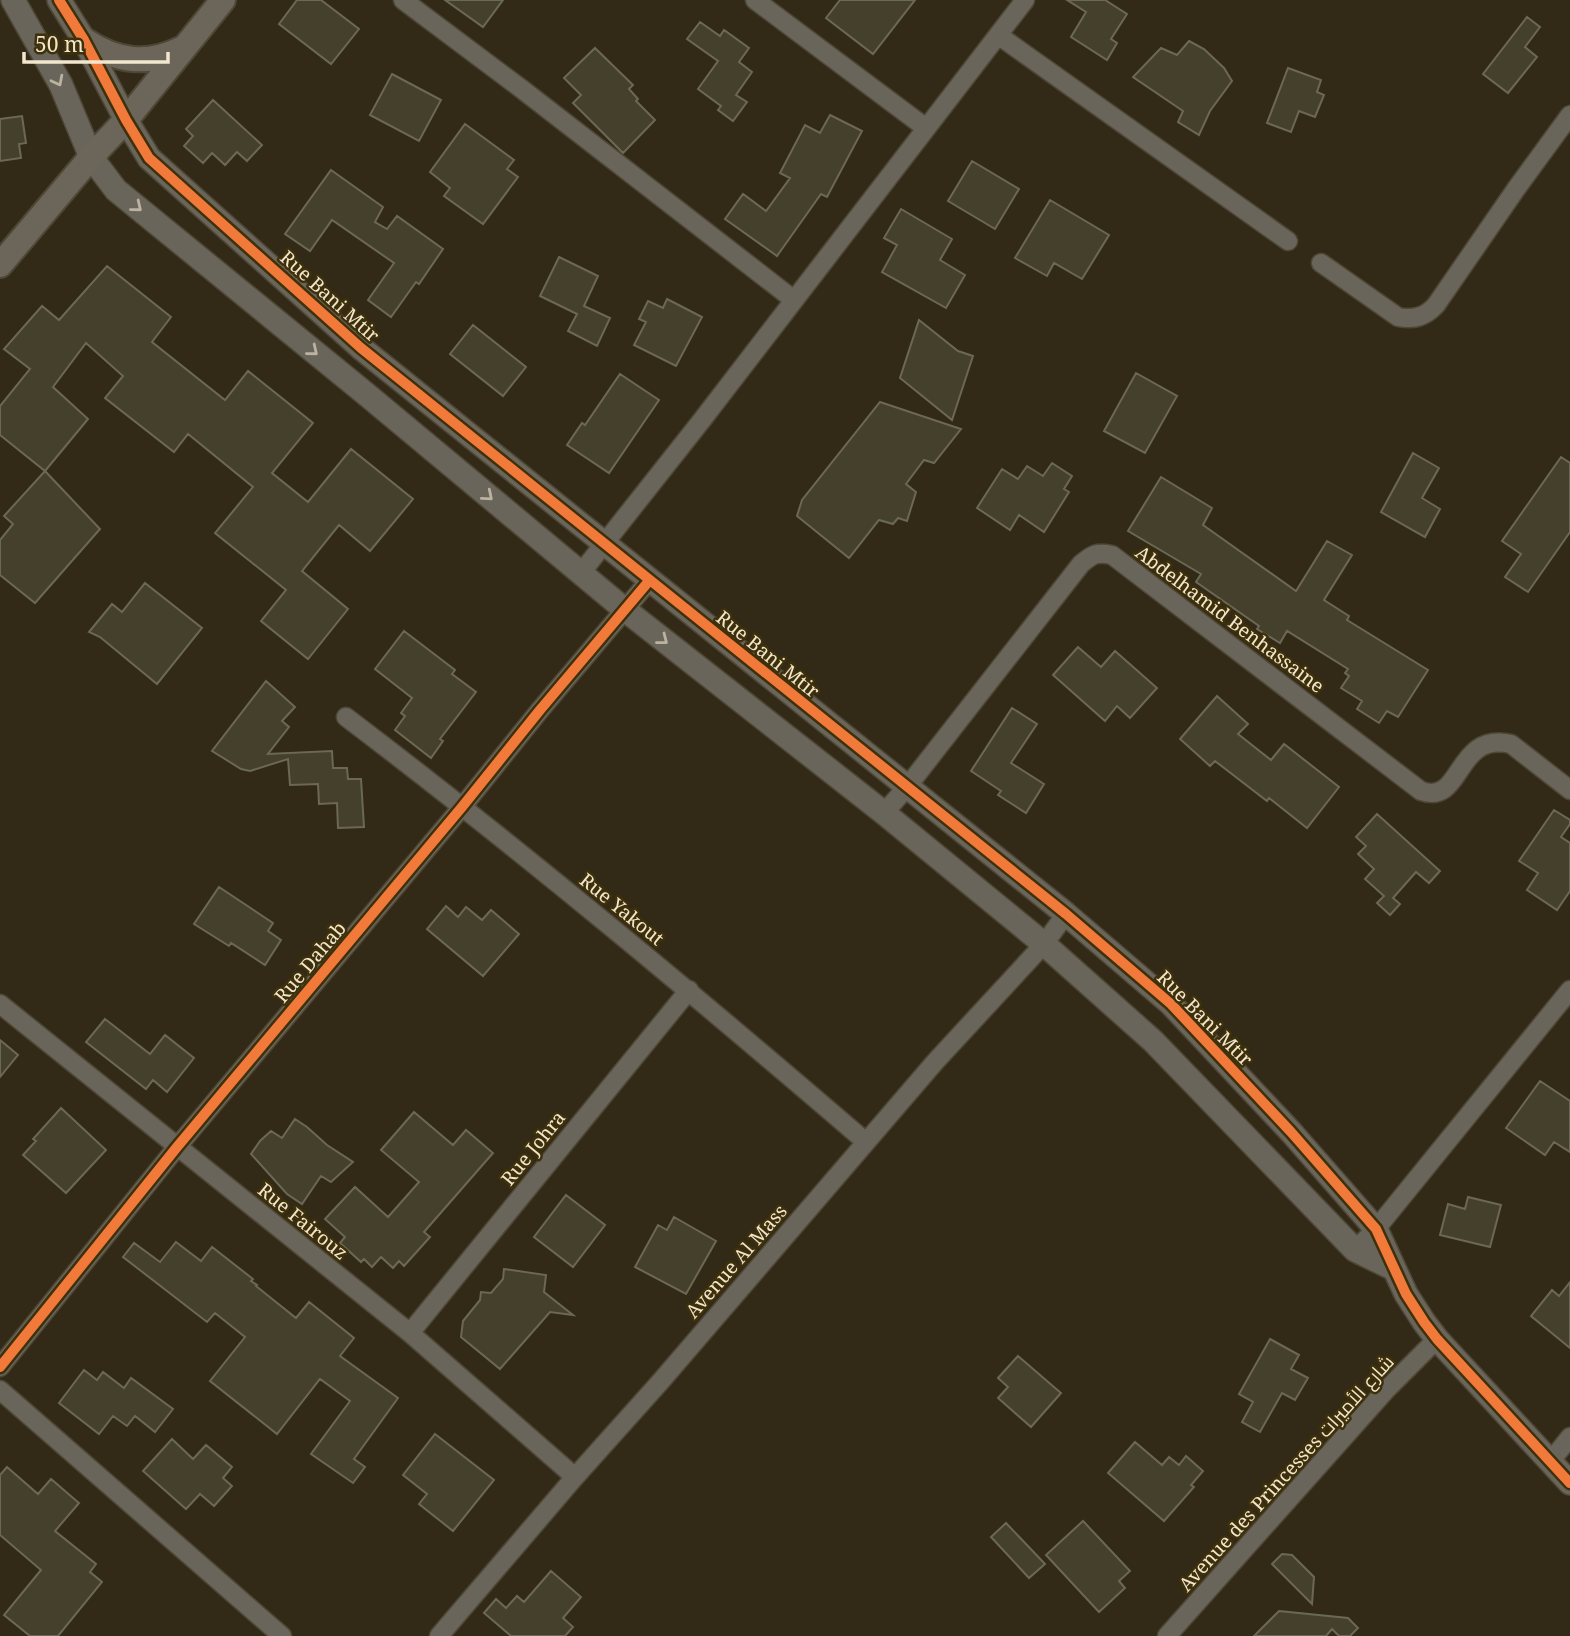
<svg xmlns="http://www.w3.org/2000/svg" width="1570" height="1636" font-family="'Noto Serif',Cairo,serif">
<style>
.building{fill:#45402b;stroke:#6b6855;stroke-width:2}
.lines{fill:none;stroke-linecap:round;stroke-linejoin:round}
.minor-casing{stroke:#4e4736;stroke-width:21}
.tertiary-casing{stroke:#4e4736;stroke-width:26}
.secondary-casing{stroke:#4e4736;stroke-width:28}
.minor{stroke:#69655b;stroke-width:18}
.tertiary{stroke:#69655b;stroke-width:23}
.secondary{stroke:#6b6659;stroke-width:24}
.cycleway-casing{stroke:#3e300a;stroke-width:15}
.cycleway{stroke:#f17a3a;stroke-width:10}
.oneway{stroke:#bbb3a0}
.labels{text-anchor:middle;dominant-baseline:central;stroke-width:5;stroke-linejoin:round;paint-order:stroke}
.street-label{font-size:19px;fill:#f2e7ce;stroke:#3e300a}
</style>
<rect width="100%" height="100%" fill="#322a16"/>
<path class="building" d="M297 0H321L359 29 331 64 279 24Z
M445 0H503L483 27Z
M840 0H915L873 54 826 18Z
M1067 0H1105L1127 14 1111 39 1117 43 1107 60 1071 37 1086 12Z
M1527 17 1540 27 1525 47 1537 57 1508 93 1483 74Z
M700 22 720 36 724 30 749 48 739 62 752 72 736 95 747 102 733 121 718 110 721 106 698 89 718 61 687 39Z
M1189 41 1204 49 1224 68 1232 81 1210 111 1199 135 1178 122 1183 111 1133 77 1161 48 1177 55Z
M595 48 633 85 629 89 638 99 636 101 655 120 623 153 573 103 581 95 564 78Z
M1288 68 1321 80 1317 92 1324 95 1315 117 1299 111 1291 132 1267 123Z
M392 74 441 100 419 141 370 115Z
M213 100 262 145 247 161 237 152 225 165 212 153 203 163 184 146 193 136 186 129Z
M830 115 862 131 827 197 821 194 777 256 725 219 743 194 766 211 790 178 780 173 805 125 820 133Z
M22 116 26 143 19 144 21 158 0 161V119Z
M465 124 514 160 507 169 518 177 483 224 444 196 450 188 430 172Z
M972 161 1019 189 995 229 948 201Z
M331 170 383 207 375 222 387 229 397 216 443 249 419 284 416 282 391 317 368 300 394 263 332 220 310 251 285 234Z
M1050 200 1109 235 1082 279 1054 263 1047 276 1015 258Z
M901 209 952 239 940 260 965 275 946 308 882 272 897 245 884 238Z
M559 257 598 276 584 306 610 318 597 346 568 331 577 314 540 296Z
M107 266 171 317 152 342 225 400 248 371 313 423 272 473 308 502 351 449 413 499 370 551 339 525 302 571 348 609 308 659 261 621 286 590 215 533 253 487 188 434 174 452 105 398 123 376 86 343 53 387 88 419 45 471 0 435V406L30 369 4 349 42 306 59 320Z
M667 299 702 317 676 366 634 345 646 322 639 319 648 301 663 308Z
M919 320 958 351 973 356 952 420 900 378Z
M473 325 526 367 503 396 450 354Z
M1136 373 1177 396 1145 453 1104 431Z
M620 374 659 400 609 473 567 445 582 423 585 425Z
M880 402 961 429 934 463 924 460 906 484 916 492 907 521 898 518 893 524 879 520 849 558 797 516 802 500Z
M1413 453 1439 468 1422 498 1440 509 1425 537 1381 512Z
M1561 457 1570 463V532L1528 592 1505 577 1521 554 1502 541Z
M1052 463 1072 476 1064 489 1069 492 1044 532 1019 515 1010 530 977 508 1002 469 1018 479 1027 466 1043 476Z
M45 471 100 529 35 603 0 575V540L13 524 4 516Z
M1161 477 1212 508 1203 525 1296 591 1327 541 1352 555 1324 600 1349 616 1347 620 1428 670 1398 717 1387 711 1379 723 1357 709 1362 701 1341 688 1349 676 1345 673 1348 669 1287 631 1280 643 1257 629 1259 626 1196 582 1201 574 1128 531Z
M145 583 202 628 157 684 100 637 89 632 112 604 122 612Z
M404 631 455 670 452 674 476 692 440 739 443 741 431 758 395 730 405 716 401 713 412 698 375 669Z
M1078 647 1101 667 1115 651 1157 688 1130 718 1117 706 1105 721 1053 675Z
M266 681 295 707 282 721 289 727 268 754 332 751 333 768H347L348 779H361L364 827 338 828 337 803 319 804 318 784 290 785 288 759 250 771 241 769 212 751Z
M1217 696 1248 724 1238 734 1271 760 1284 744 1339 787 1307 828 1269 798 1267 801 1215 761 1210 766 1180 739Z
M1012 708 1037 724 1011 763 1044 784 1026 813 998 795 1001 791 971 771Z
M1554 810 1570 820V824L1561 837 1570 843V891L1557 910 1527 890 1538 873 1519 861Z
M1377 814 1440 871 1429 883 1416 872 1393 898 1400 904 1390 915 1377 903 1384 896 1365 879 1374 869 1358 854 1366 846 1356 837Z
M219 887 273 923 268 931 281 940 265 965 231 943 229 946 194 924Z
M446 906 458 917 466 907 482 920 491 910 519 934 483 976 427 929Z
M105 1019 150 1054 165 1035 194 1058 167 1092 153 1080 146 1089 86 1042Z
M0 1040 18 1055 0 1077Z
M1540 1081 1570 1101V1152L1554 1142 1545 1155 1506 1128Z
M61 1108 106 1150 66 1193 23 1155 36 1141 33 1139Z
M414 1112 453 1145 466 1130 493 1153 424 1232 430 1237 404 1266 399 1261 393 1268 381 1257 372 1267 364 1259 361 1262 340 1243 345 1237 325 1219 355 1187 388 1217 419 1182 381 1150Z
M295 1119 307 1127 327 1145 353 1162 331 1182 321 1176 302 1204 287 1194 251 1154 260 1141 271 1131 282 1138Z
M566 1195 605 1225 573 1267 534 1237Z
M1468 1197 1501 1205 1490 1247 1440 1235 1448 1204 1465 1209Z
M674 1217 716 1241 686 1294 635 1267 658 1225 667 1230Z
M176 1242 201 1261 212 1247 253 1279 251 1281 257 1285 256 1286 296 1318 309 1302 354 1338 340 1356 398 1398 354 1459 365 1467 353 1483 311 1454 350 1401 320 1379 277 1434 210 1381 245 1337 215 1313 207 1322 123 1257 134 1243 160 1262Z
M504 1269 546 1275 544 1292 573 1315 550 1312 500 1369 461 1337 463 1321 480 1300 481 1292 491 1293 503 1279Z
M1570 1282V1348L1531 1316 1552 1290 1559 1296Z
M1270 1339 1299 1355 1291 1369 1308 1378 1295 1400 1282 1393 1260 1432 1242 1422 1253 1402 1239 1394Z
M1018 1356 1061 1393 1031 1427 998 1398 1008 1387 998 1378Z
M84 1370 97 1380 103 1372 124 1388 131 1378 173 1409 155 1432 135 1416 127 1426 113 1416 99 1434 59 1403Z
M435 1434 494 1480 453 1531 419 1504 427 1494 403 1475Z
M172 1439 193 1459 206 1445 232 1467 223 1478 232 1486 214 1506 200 1494 186 1509 143 1471Z
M1135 1442 1162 1465 1169 1457 1179 1465 1186 1456 1203 1471 1191 1485 1194 1487 1164 1521 1108 1473Z
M7 1467 38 1494 51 1479 79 1503 55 1531 96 1564 90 1572 102 1582 58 1636H30L4 1615 41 1570 0 1535V1475Z
M1083 1521 1130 1571 1119 1581 1125 1588 1099 1612 1046 1555Z
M1006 1523 1045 1564 1029 1578 991 1537Z
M1282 1554 1292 1555 1314 1577 1312 1604 1272 1564Z
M551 1571 581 1597 563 1618 573 1627 565 1636H511L484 1613 496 1599 506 1608 517 1596 524 1602Z
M1279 1611 1348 1618 1358 1628 1350 1636H1339L1332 1629 1326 1636H1254Z"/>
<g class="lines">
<g class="minor-casing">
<path id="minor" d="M403 0 523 90 794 300
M755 0 926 128
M998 35 1288 241
M1321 263 1398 317C1414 320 1425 317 1436 305L1516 189 1570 115
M581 573 702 420 1025 0
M346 717C524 852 696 996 866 1142
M884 813 907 787 1081 564C1093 554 1096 552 1112 555L1421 791C1464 806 1454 731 1511 744L1570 790
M0 1004 410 1333 575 1477
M1355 1250 1376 1229 1570 990
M410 1333 689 990
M0 1367 177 1147 462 807 540 710 649 581
M0 1390 282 1636
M1550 1462 1570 1437
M439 1636 575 1477 661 1381 935 1062 1044 944 1066 914
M1167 1636 1386 1390 1437 1339"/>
</g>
<g class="tertiary-casing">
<path id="tertiary" d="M13 0 61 85 91 157 116 190 366 394 624 609 884 813 1044 944 1153 1041 1355 1250 1394 1269
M59 0 84 40 126 120 149 158 361 348 1066 914 1171 1004 1291 1132 1376 1229 1406 1294 1424 1322 1437 1339 1570 1483"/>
</g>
<g class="secondary-casing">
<path id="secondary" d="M84 40C117 62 147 66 183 48
M0 265 91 157 126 120 223 0"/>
</g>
<use href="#minor" class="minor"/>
<use href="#tertiary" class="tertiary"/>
<use href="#secondary" class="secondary"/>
<g class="cycleway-casing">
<path id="cycleway" d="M59 0 84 40 126 120 149 158 361 348 1066 914 1171 1004 1291 1132 1376 1229 1406 1294 1424 1322 1437 1339 1570 1483
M0 1367 177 1147 462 807 540 710 649 581"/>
</g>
<use href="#cycleway" class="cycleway"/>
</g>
<defs><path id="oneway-chevron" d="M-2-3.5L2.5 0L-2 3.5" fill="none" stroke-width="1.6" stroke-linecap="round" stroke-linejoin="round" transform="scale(1.75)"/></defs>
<g class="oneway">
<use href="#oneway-chevron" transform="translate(58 81) rotate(63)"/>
<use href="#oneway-chevron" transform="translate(137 207) rotate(39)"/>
<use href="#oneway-chevron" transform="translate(313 351) rotate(39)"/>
<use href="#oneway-chevron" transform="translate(488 496) rotate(40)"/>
<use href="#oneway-chevron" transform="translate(663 640) rotate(38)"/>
</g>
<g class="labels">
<g class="street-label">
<text transform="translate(330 296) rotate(42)">Rue Bani Mtir</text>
<text transform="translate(1230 619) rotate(37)">Abdelhamid Benhassaine</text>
<text transform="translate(768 654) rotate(39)">Rue Bani Mtir</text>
<text transform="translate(622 909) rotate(39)">Rue Yakout</text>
<text transform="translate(310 962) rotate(-50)">Rue Dahab</text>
<text transform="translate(1205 1018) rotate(45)">Rue Bani Mtir</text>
<text transform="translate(533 1148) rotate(-51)">Rue Johra</text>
<text transform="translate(303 1221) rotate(39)">Rue Fairouz</text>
<text transform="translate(736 1261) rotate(-49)">Avenue Al Mass</text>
<text transform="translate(1286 1473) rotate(-48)">Avenue des Princesses شارع الأميرات</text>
</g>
</g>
<path d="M24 52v10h144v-10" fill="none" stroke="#f2e7ce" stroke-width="3.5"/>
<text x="35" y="52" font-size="21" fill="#f2e7ce" stroke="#3e300a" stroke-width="5" paint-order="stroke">50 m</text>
</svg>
